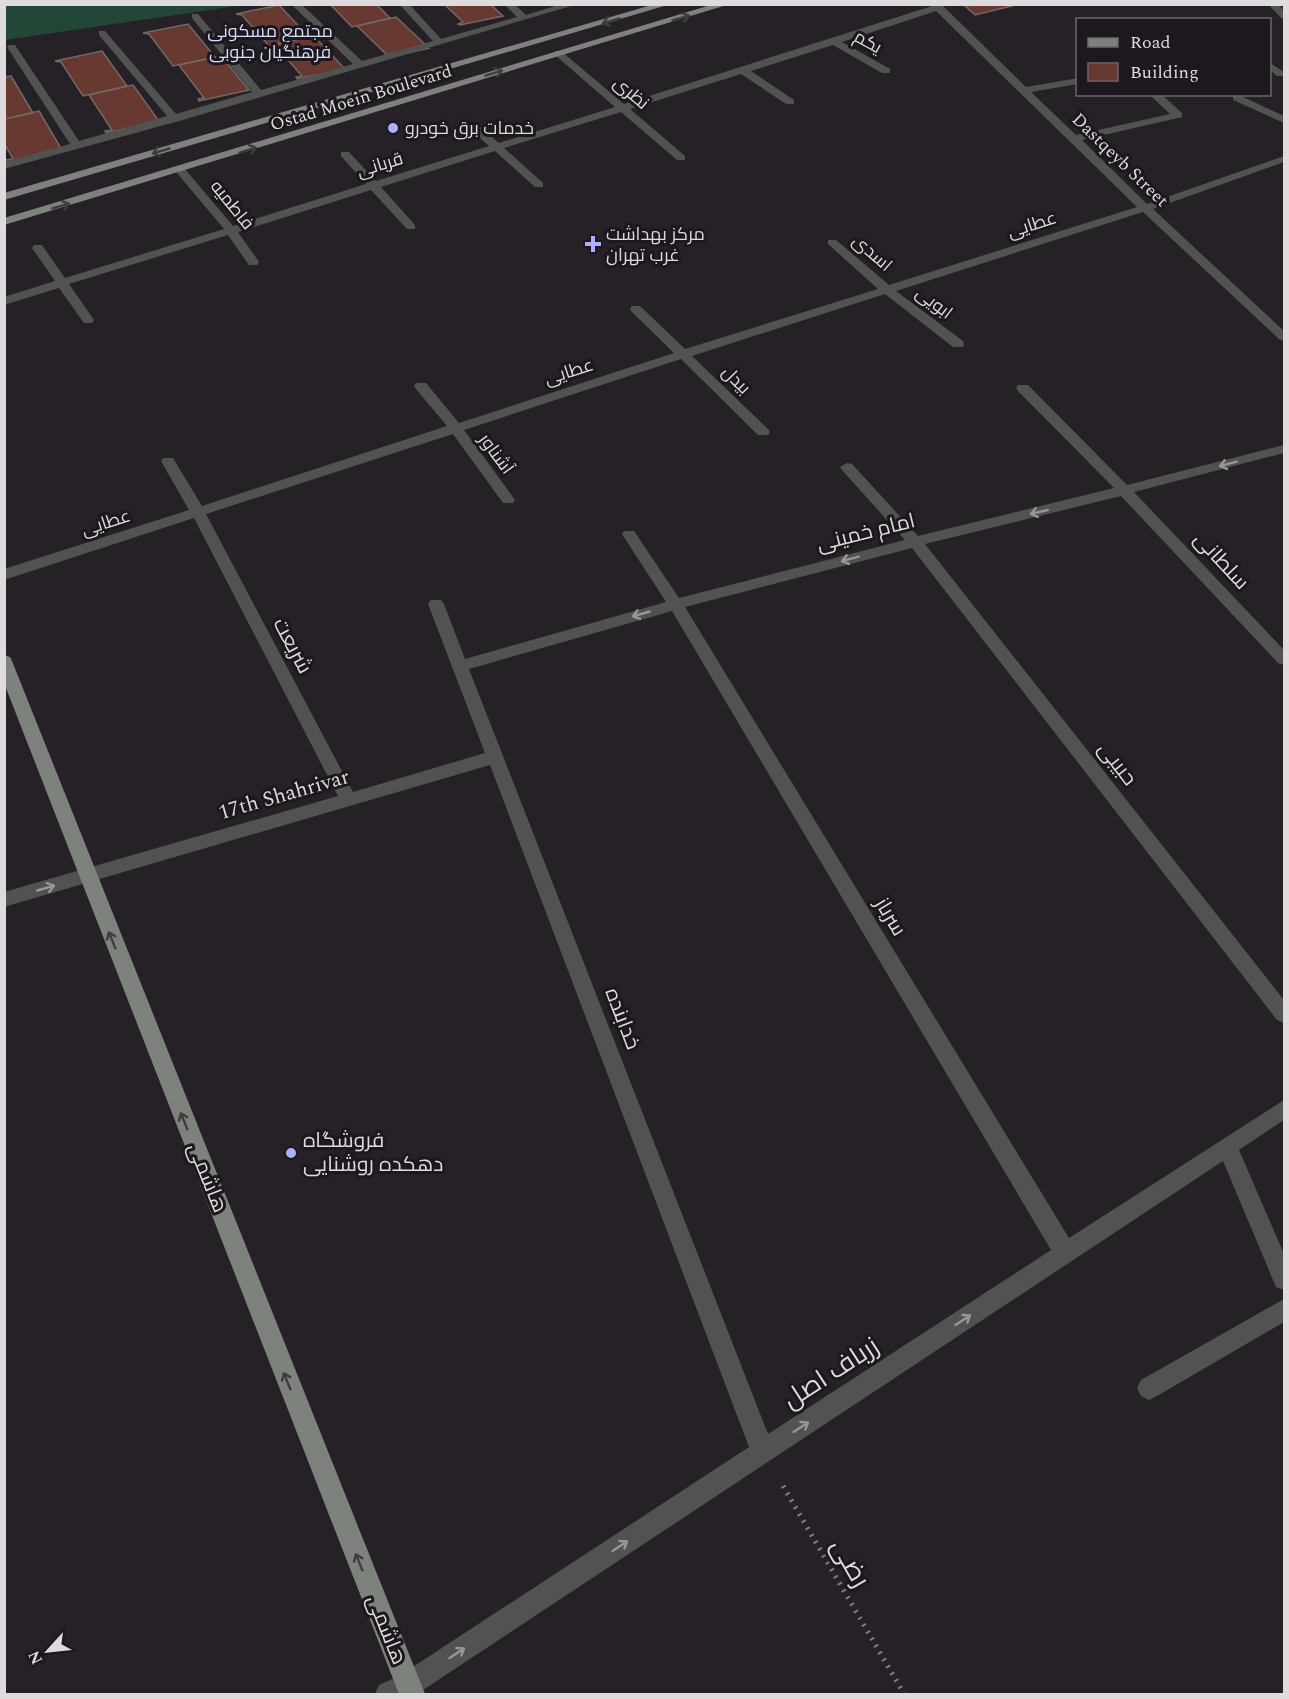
<svg xmlns="http://www.w3.org/2000/svg" width="1289" height="1699" font-family="Spectral,Cairo,serif">
<style>
.green{fill:#224736}
.building{fill:#673930;stroke:#726967;stroke-width:1.5}
.lines{fill:none;stroke-linecap:round;stroke-linejoin:round}
.path{stroke:#817c81;stroke-width:5;stroke-dasharray:2 6;stroke-linecap:butt}
.minor{fill:#515350;fill-rule:evenodd}
.major{fill:#7d827c;fill-rule:evenodd}
.oneway{stroke:#3f3d3e}
.oneway2{stroke:#989697}
.poi-dot{fill:#acaffb;stroke:#1d181d;stroke-width:2}
.labels{text-anchor:middle;dominant-baseline:central;stroke-width:6;stroke-linejoin:round;paint-order:stroke}
.far-neighbourhood-label{font-size:18px;fill:#daddfa;stroke:#1d181d}
.far-street-label{font-size:18px;fill:#dedade;stroke:#1d181d}
.far-poi-label{font-size:18px;fill:#dedade;stroke:#1d181d;text-anchor:start}
.street-label{font-size:21px;fill:#dedade;stroke:#1d181d}
.poi-label{font-size:21px;fill:#dedade;stroke:#1d181d;text-anchor:start}
.near-street-label{font-size:26px;fill:#dedade;stroke:#1d181d}
</style>
<rect width="100%" height="100%" fill="#262127"/>
<path class="green" d="M5 4H244V5L5 40Z"/>
<path class="building" d="M330 4H376L390 18 352 27Z
M444 4H490L503 16 460 25 458 24 463 22Z
M963 4H1020L975 15Z
M279 5 309 37 269 46 242 15 236 14Z
M396 17 429 48 383 59 387 55 357 26Z
M188 24 215 57 173 66 149 34 143 33Z
M314 36 345 69 297 79 296 77 302 76 274 44Z
M102 51 127 86 83 96 61 62 55 61Z
M221 56 249 90 199 101 198 99 204 98 179 65Z
M11 76 33 113 4 119V77Z
M133 85 159 121 106 133 105 131 112 130 89 95Z
M39 111 62 150 6 163 5 160 13 159 4 143V119Z"/>
<g class="lines">
<path class="path" d="M783 1486 904 1694"/>
<path class="minor" d="M291 4H301L362 61 433 41 399 4H409L441 39 517 17 504 4H514L526 15 562 4H578L179 121 4 169V162L70 144 7 47 9 45H15L79 141 167 116 99 35V31H105L176 114 252 92 192 18V14H198L261 90 353 64Z
M931 4H941L1026 87 1078 78V84L1031 92 1076 135 1170 114 1149 94H1161L1182 113V117L1082 140 1147 204 1284 156V162L1153 209 1284 331V341L1280 340 1143 212 896 291 963 341 964 344 963 347H953L885 294 692 356 768 429 770 432 768 435H758L681 359 464 430 513 497 515 500 513 503H503L453 434 206 514 353 792 485 753 428 604 431 600H441L444 604 465 659 666 602 622 534 624 531H634L679 598 905 540 842 470 840 467 847 463 852 464 918 536 1114 488 1018 391 1016 388 1018 385H1028L1127 485 1284 445V453L1134 492 1284 650V665L1278 663 1121 496 925 544 1284 1000V1023L1277 1020 912 548 685 607 1069 1238 1284 1100V1120L1239 1150 1284 1254V1290L1276 1287 1223 1161 417 1694H375L379 1685 399 1676 749 1447 490 765 4 907V892L338 796 194 518 4 580V569L189 510 161 461 163 458H173L202 506 447 426 416 389 414 386 416 383H426L459 423 674 353 632 312 630 309 632 306H640L685 349 878 289 828 244V240H836L889 285 1137 207 936 11 842 42 890 69V73H882L833 45 751 71 794 100V104H786L741 74 630 109 685 156V160H677L621 112 504 148 543 183V187H535L495 151 381 187 415 225V229H407L371 190 238 232 259 262 257 265H249L228 235 69 284 94 320 92 323H84L59 288 4 305V297L55 281 32 248 34 245H42L65 278 224 229 177 173V169H185L233 226 366 184 341 156V152H349L376 181 489 146 469 128V124H477L499 143 615 107 555 55V51H561L624 104 932 6ZM672 611 1051 1250 768 1434 469 669Z
M1268 4H1278L1284 11V19L1281 18Z
M1270 63 1284 72V76H1277L1270 70Z
M1233 96H1241L1284 116V123L1233 100Z
M1284 1299V1322L1157 1396 1149 1400 1141 1396 1137 1388 1141 1380Z"/>
<path class="major" d="M655 4H671L4 200V193Z
M714 4H730L4 225V218Z
M4 655 10 657 12 661 425 1694H399L4 683Z"/>
</g>
<defs><path id="oneway-shaft" d="M-6 0H5M1.5-3L5.5 0L1.5 3" fill="none" stroke-width="1.6" stroke-linecap="round" stroke-linejoin="round" transform="scale(1.5)"/></defs>
<g class="oneway">
<use href="#oneway-shaft" transform="translate(681 18) rotate(-16)"/>
<use href="#oneway-shaft" transform="translate(611 21) rotate(164)"/>
<use href="#oneway-shaft" transform="translate(494 73) rotate(-17)"/>
<use href="#oneway-shaft" transform="translate(248 150) rotate(-17)"/>
<use href="#oneway-shaft" transform="translate(161 151) rotate(164)"/>
<use href="#oneway-shaft" transform="translate(61 206) rotate(-16)"/>
<use href="#oneway-shaft" transform="translate(112 940) rotate(-112)"/>
<use href="#oneway-shaft" transform="translate(184 1121) rotate(-112)"/>
<use href="#oneway-shaft" transform="translate(287 1381) rotate(-112)"/>
<use href="#oneway-shaft" transform="translate(359 1562) rotate(-112)"/>
</g>
<g class="oneway2">
<use href="#oneway-shaft" transform="translate(1228 464) rotate(165)"/>
<use href="#oneway-shaft" transform="translate(1039 512) rotate(167)"/>
<use href="#oneway-shaft" transform="translate(850 559) rotate(165)"/>
<use href="#oneway-shaft" transform="translate(641 614) rotate(164)"/>
<use href="#oneway-shaft" transform="translate(46 888) rotate(-16)"/>
<use href="#oneway-shaft" transform="translate(963 1320) rotate(-33)"/>
<use href="#oneway-shaft" transform="translate(801 1427) rotate(-33)"/>
<use href="#oneway-shaft" transform="translate(620 1546) rotate(-33)"/>
<use href="#oneway-shaft" transform="translate(457 1653) rotate(-33)"/>
</g>
<g class="poi-dot">
<circle cx="393" cy="128" r="6"/>
<path d="M590 235h6v6h6v6h-6v6h-6v-6h-6v-6h6z"/>
<circle cx="291" cy="1153" r="6"/>
</g>
<g class="labels">
<g class="far-neighbourhood-label">
<text x="270" y="31">مجتمع مسکونی<tspan x="270" dy="21">فرهنگیان جنوبی</tspan></text>
</g>
<g class="far-street-label">
<text transform="translate(868 42) rotate(29)">یکم</text>
<text transform="translate(631 93) rotate(40)">نظری</text>
<text transform="translate(361 98) rotate(-17)">Ostad Moein Boulevard</text>
<text transform="translate(1120 160) rotate(44)">Dastqeyb Street</text>
<text transform="translate(380 165) rotate(-17)">قربانی</text>
<text transform="translate(232 205) rotate(51)">فاطمیه</text>
<text transform="translate(1032 225) rotate(-18)">عطایی</text>
<text transform="translate(872 253) rotate(41)">اسدی</text>
<text transform="translate(934 303) rotate(37)">ابویی</text>
<text transform="translate(569 372) rotate(-18)">عطایی</text>
<text transform="translate(736 380) rotate(45)">بیدل</text>
<text transform="translate(496 454) rotate(54)">آشناور</text>
<text transform="translate(106 523) rotate(-18)">عطایی</text>
</g>
<g class="far-poi-label">
<text x="405" y="128">خدمات برق خودرو</text>
<text x="606" y="234">مرکز بهداشت<tspan x="606" dy="21">غرب تهران</tspan></text>
</g>
<g class="street-label">
<text transform="translate(866 533) rotate(-14)">امام خمینی</text>
<text transform="translate(1221 561) rotate(47)">سلطانی</text>
<text transform="translate(292 646) rotate(62)">شریعت</text>
<text transform="translate(1117 764) rotate(52)">حبیبی</text>
<text transform="translate(284 795) rotate(-16)">17th Shahrivar</text>
<text transform="translate(890 917) rotate(59)">سرباز</text>
<text transform="translate(622 1019) rotate(69)">خدابنده</text>
<text transform="translate(207 1178) rotate(68)">هاشمی</text>
<text transform="translate(386 1630) rotate(68)">هاشمی</text>
</g>
<g class="poi-label">
<text x="303" y="1141">فروشگاه<tspan x="303" dy="24">دهکده روشنایی</tspan></text>
</g>
<g class="near-street-label">
<text transform="translate(831 1373) rotate(-33)">زرباف اصل</text>
<text transform="translate(850 1563) rotate(60)">رضی</text>
</g>
</g>
<rect width="1289" height="1699" fill="none" stroke="#dedade" stroke-width="12"/>
<rect x="1076" y="18" width="195" height="78" fill="#1d181d" stroke="#6a666a" stroke-width="1.5"/>
<rect x="1088" y="38" width="30" height="9" fill="#7d827c" stroke="#6a666a" stroke-width="1.5"/>
<text x="1130" y="48" font-size="18" fill="#dedade">Road</text>
<rect x="1088" y="63" width="30" height="18" fill="#673930" stroke="#6a666a" stroke-width="1.5"/>
<text x="1130" y="78" font-size="18" fill="#dedade">Building</text>
<g transform="translate(48 1651) rotate(243)" stroke="#1d181d" stroke-width="4.5" paint-order="stroke">
<path d="M0-4.5L10 22L0 15L-10 22Z" fill="#dedade"/>
<text y="-9" font-size="16" font-weight="bold" text-anchor="middle" fill="#dedade">N</text>
</g>
</svg>
